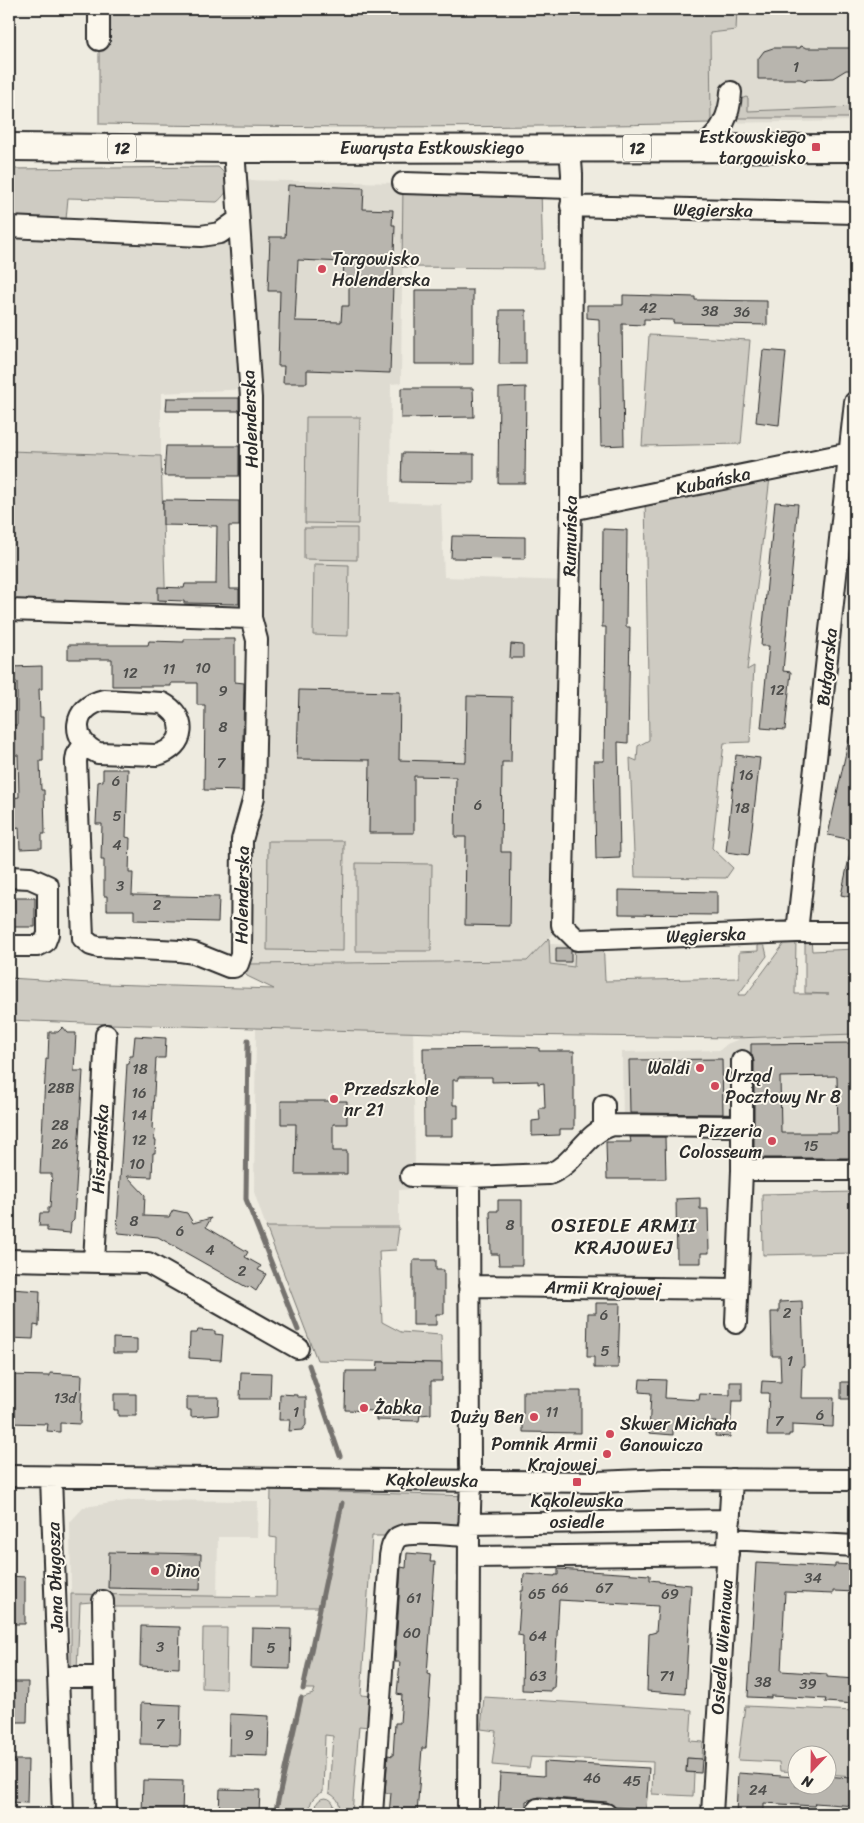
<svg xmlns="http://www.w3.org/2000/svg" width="864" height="1823" font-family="Sriracha,sans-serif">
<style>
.built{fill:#dedbd1}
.green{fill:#cecbc2;stroke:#7c7b76}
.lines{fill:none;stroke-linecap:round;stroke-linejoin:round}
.stream{stroke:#74726e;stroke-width:5}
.building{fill:#b8b5ae;stroke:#2b2b2b;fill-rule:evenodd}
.minor-casing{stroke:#2b2b2b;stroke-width:24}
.major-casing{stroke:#2b2b2b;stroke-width:30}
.minor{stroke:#fbf7ec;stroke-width:20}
.major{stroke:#fbf7ec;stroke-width:26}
.poi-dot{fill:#d1495b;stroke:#fbf7ec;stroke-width:2}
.labels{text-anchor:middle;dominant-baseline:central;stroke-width:4;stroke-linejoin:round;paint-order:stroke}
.number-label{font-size:15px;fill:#4e4e4c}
.shield{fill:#fbf7ec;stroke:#696865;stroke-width:1}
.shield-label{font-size:16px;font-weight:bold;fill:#2b2b2b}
.poi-label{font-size:18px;fill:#2b2b2b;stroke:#fbf7ec;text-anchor:start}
.street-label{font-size:18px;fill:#2b2b2b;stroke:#fbf7ec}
.neighbourhood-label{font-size:19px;letter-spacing:1px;fill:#2b2b2b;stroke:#fbf7ec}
</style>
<rect width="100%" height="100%" fill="#eeebe0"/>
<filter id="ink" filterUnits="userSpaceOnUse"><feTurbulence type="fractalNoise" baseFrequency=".02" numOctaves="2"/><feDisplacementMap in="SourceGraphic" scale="10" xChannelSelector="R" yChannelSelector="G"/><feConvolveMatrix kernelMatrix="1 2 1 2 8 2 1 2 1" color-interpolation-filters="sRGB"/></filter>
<g filter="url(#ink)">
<path class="built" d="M737 9H855V121L711 123 710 33 736 30Z
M236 180 403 183 401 383 391 384 390 502 441 504 444 577 569 581 562 925 527 961 238 964 254 797 250 389 161 393V456L9 451V227L201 236 238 220Z
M549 944 575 945V967L550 964Z
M413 1024 415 1169H411V1189L399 1190V1227H266L254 1192 256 1028Z
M855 1034V1170H742L741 1126 623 1125 622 1052 720 1050 727 1044 742 1038Z
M133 1500 258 1501 257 1537H218L217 1597 71 1594 70 1522 84 1507Z"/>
<path class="green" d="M99 9H737L736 30 710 33 711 123C507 128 303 128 99 124Z
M746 97 748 98V111L855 107V97V118H735C736 109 736 100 746 97Z
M218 167C231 178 231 191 217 202L68 198 65 230 9 227V169Z
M403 183 541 187 543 268 402 267Z
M649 335 750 340 741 444 642 446Z
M306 417H360L358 524 305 523Z
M9 451 161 456 166 615 9 612Z
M771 469 747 670 754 666 750 742 724 743 712 848 733 868 726 878 635 877 630 758 637 761 638 746 649 740 645 495Z
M304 528H357V560L304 559Z
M314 564 349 565 348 636 313 635Z
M268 841H344L343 951 267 950Z
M356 863 432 864 431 951H356Z
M549 938 550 964 574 967 575 945 603 939 605 981 739 978V952L758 951V940L764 943 767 956 738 995H746L786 941 796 939 795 994H829L805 993V940L811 939 812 951 855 949V1034L735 1038 508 1035 109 1024 9 1020V978L106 984 274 989 247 976 242 969 246 964 527 961Z
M855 1192V1253L763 1255 762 1194Z
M266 1227H399L396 1250 379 1251 382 1322 401 1332 441 1335 442 1363 317 1360Z
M271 1490 470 1496 469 1536H372L361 1695 372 1696 370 1727 359 1726 352 1814H338C342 1804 338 1798 329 1793L333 1736 325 1735 323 1792C312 1796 308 1804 311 1814H275L301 1698 313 1694 315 1689H303L320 1607H103V1601L80 1603 77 1670H71V1594L276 1597 277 1538 270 1537Z
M203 1628H227L226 1689 202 1688Z
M484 1697 692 1710 690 1741 703 1742 702 1759 687 1758 686 1772 694 1773 693 1796 652 1794 653 1762 531 1757 529 1768 492 1765 496 1731 481 1729Z
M745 1706 855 1711V1776L827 1774 826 1756H796V1772L780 1771 779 1762 738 1760Z
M316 1807a9 9 0 1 1 18 0a9 9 0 1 1-18 0Z"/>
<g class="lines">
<path class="stream" d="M248 1040 246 1199 298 1330
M309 1365 340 1456
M303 1689 342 1503
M275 1814 301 1698"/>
</g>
<path class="building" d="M801 46 807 48H855V70H846L833 78 806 79V81L800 79H758V59L764 51 773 48H800Z
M288 185 364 188 363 209 393 210 392 225H395L390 373 307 370V383H283L284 366H278L280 291H268L270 237H285ZM298 260 344 262 343 278 349 279V306H342L341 322 295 321Z
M415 290H473V364H415Z
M623 295 695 297V300L767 301V325L673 323V320L644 319V325L622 324 624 445 601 446 599 319 587 318V305H623Z
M500 310H526V364H499Z
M763 350 786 352 779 425 756 422Z
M526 387 525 483H498L499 388Z
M401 388H473L474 417 401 418Z
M167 398H239V411H166Z
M166 446H239V476H164Z
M402 453 474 454V483L401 482Z
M163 500 239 501V526H229L230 589H239V604L184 603V601L158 600V587L184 588 185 584H216L217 526 163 525Z
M775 502 798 504 783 671 791 672 785 730 761 728 769 646H761Z
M603 529 627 530 626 627H630L628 743 618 742 620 858 596 859 594 761H604L606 627H602Z
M452 536 525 537V559L451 558Z
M184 639H235V682L244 683 242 791 204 790 205 705H197V683H171V686H112V659H68V645H148L149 641 184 642Z
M511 644 523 645V658H510Z
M42 666V689H39L40 717H43V761H40L41 790H44L45 834H42V848L20 849 19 827 13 828 12 798 19 797 18 755H11V725H17V682L10 683V667Z
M299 690 400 692 399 760 466 762 467 696 512 697 511 762H502L501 852H511L510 926 465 925 466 837H455L456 777 414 776V833H369L370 760 297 759Z
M850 734 855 735V822L852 840 828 835Z
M736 755 760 758 749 855 726 852Z
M103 769H128L126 837 130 838 129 873H133L132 895 219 897 218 922 134 920V910H107V896H104V860H101L102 824H96L98 782 103 781Z
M850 854H855V898L841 895Z
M619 890 717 892V915L619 914Z
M9 898H35V927H9Z
M556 948H568L571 950V962H556Z
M63 1027 68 1033H76L74 1071H83L74 1220 71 1223 70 1233 47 1231V1226H39L40 1213H48V1208H50L52 1174H40L46 1059H48L49 1032H58Z
M135 1036 166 1038 165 1058H156L152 1129 155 1130 154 1140H156L155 1153H153L152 1177 127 1176 145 1195 144 1216 169 1217 173 1210 187 1213 193 1223 211 1218 206 1227 248 1252 245 1257 261 1266 258 1270 266 1274 256 1291 249 1286 248 1288 158 1237 119 1233 117 1229 127 1064H129L130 1056H133Z
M855 1043V1158H754V1061L751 1054V1044ZM837 1076 838 1133H781L780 1077Z
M521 1047 539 1048V1051H574V1129H560V1135L532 1136V1121L540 1120 539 1108H545L544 1083 538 1084V1081L492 1082V1077H458V1080H453V1105H458V1118H453V1136H424L423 1048Z
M722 1059 723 1114 630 1113 629 1060Z
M281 1101H347V1124H333V1151H347V1174H295L296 1124H281Z
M630 1137H665L666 1179H607L606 1142H631Z
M700 1198V1209H708L709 1253H701V1263H677L676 1199Z
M498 1200H522V1265H499L498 1254H491L490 1211H498Z
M413 1260H436V1270H444V1314H436V1325H413Z
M10 1289 40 1291 39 1326 34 1325 33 1339 9 1338Z
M802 1301 804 1366H802L801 1398H834L833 1427 792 1425V1434H789V1436H767L769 1393H761L762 1381 781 1382 780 1356H772L771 1312H779V1302Z
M596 1303H620L618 1368H594V1357H587L588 1313H596Z
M198 1330 215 1331V1334L223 1335 221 1360 189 1358 190 1333H197Z
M113 1338 137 1339V1353H113Z
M378 1362 442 1363V1381H431V1414L420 1415 419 1421 376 1420V1411L345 1410 346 1371H377Z
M241 1372 271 1373 270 1399H240Z
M50 1373 82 1375 80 1424 60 1423V1432L47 1431 48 1424 9 1423V1375L50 1376Z
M640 1379 666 1380 665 1398 699 1400 700 1394 730 1395V1382H742V1401H732L730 1437 715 1436 716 1422 679 1421 678 1429H673V1435L649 1433 651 1393 639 1392Z
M841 1382H855V1399H841Z
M523 1391H581V1433L523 1432Z
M114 1394H136V1416H118V1410H114Z
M280 1394 297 1395V1397H306V1425L302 1430 289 1431 290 1420H279Z
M187 1397H219L218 1415 191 1417V1410H187Z
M109 1552 201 1554 200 1590 108 1588Z
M407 1553 431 1555 430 1562H435L427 1674 431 1675 426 1748H422L417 1814H389L391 1793H385L388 1755 393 1756 395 1723H400L402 1695 397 1694 400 1662H395L401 1567 406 1568Z
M756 1563 835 1567V1564L855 1565V1592L833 1591V1594L785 1592 781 1671 827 1674V1677L855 1679V1704L825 1702 826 1699 771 1696V1698L748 1697Z
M558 1569 650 1575V1580L659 1581V1582L691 1585 685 1694 647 1691 649 1634 656 1632 658 1606 559 1600 554 1688H551V1691L522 1690 523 1636 518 1635 521 1591H523L524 1574 555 1576V1575H558Z
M9 1576 25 1577V1624H9Z
M141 1626 180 1627 179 1668 140 1666Z
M252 1628 291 1629 290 1669 251 1668Z
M9 1682H28L27 1722H9Z
M141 1703 181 1705 180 1745 140 1744Z
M230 1714 269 1716 268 1756 229 1755Z
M687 1758 702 1759 701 1773 686 1772Z
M9 1760H28L27 1803 9 1802Z
M544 1762 649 1768 646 1809 615 1807 607 1802 539 1797 526 1801V1814H498L500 1773 544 1776Z
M738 1773 796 1777V1786H826V1776L851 1778V1781H855V1806L815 1803 814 1806 764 1803V1814H736Z
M143 1780 183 1781 182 1814H142Z
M220 1789 260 1790 259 1814H219Z"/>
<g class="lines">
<g class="minor-casing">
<path id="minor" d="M99 9V40
M703 147C722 133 730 115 731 92
M570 148 572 174 571 510 562 925 577 940 797 932H855
M234 149 251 398V618
M403 183 571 188
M571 206 855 213
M9 227 201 236 220 233 238 220
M571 510 855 452
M9 610 251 618 257 640 254 797 242 840 241 955 238 964 234 967H229L194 953 180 951 98 947 91 945 83 938 76 761 77 755 84 744
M104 700 162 703C189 717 186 747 157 755L98 753C69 740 72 707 104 700Z
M9 877 30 878 48 886V934L45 942 37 946H9
M797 932 855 402
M742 1061V1170H855
M604 1127V1105
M411 1176 469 1177
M9 1260 148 1263 298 1348
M94 1262 106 1035
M469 1286 737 1289
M736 1323 742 1170
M9 1476 599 1482 664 1479 855 1480
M51 1477 63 1814
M469 1524 730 1520
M729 1539 855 1546
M470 1557 728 1554
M103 1601 106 1814
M58 1677H104
M538 1809 606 1814
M372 1814 390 1556C391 1550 392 1543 397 1538 407 1530 455 1536 469 1536
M468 1814 469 1536 471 1480 470 1465 469 1177 549 1174C576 1164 585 1132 613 1125L741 1126
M712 1814 732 1479"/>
</g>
<g class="major-casing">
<path id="major" d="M9 147 234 149 855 148"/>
</g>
<use href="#minor" class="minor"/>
<use href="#major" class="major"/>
</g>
</g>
<g class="poi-dot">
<rect x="811" y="142" width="10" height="10" rx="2.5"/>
<circle cx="322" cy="269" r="5"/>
<circle cx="700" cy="1068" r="5"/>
<circle cx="715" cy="1086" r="5"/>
<circle cx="334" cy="1099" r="5"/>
<circle cx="772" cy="1141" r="5"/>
<circle cx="364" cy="1408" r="5"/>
<circle cx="534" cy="1417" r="5"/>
<circle cx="610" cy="1434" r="5"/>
<circle cx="607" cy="1454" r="5"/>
<rect x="572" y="1477" width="10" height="10" rx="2.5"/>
<circle cx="155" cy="1571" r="5"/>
</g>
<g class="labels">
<g class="number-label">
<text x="796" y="67">1</text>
<text x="648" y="308">42</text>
<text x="710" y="311">38</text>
<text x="742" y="312">36</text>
<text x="203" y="668">10</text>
<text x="169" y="669">11</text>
<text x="130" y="673">12</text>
<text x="777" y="690">12</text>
<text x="223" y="691">9</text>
<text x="223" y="727">8</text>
<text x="221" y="763">7</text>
<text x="746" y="775">16</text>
<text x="116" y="781">6</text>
<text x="478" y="805">6</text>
<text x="742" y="808">18</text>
<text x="117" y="816">5</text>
<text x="117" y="845">4</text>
<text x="120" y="886">3</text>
<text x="157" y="905">2</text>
<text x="140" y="1069">18</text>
<text x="61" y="1088">28B</text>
<text x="139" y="1093">16</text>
<text x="139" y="1115">14</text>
<text x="60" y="1125">28</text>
<text x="139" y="1140">12</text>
<text x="60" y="1144">26</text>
<text x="811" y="1146">15</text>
<text x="137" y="1164">10</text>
<text x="134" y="1221">8</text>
<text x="510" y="1225">8</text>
<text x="180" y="1231">6</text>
<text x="210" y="1250">4</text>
<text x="242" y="1271">2</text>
<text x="787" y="1313">2</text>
<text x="604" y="1315">6</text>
<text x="605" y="1351">5</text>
<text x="790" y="1361">1</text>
<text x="65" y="1398">13d</text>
<text x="296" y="1412">1</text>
<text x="552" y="1412">11</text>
<text x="820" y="1415">6</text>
<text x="779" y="1421">7</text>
<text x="813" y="1578">34</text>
<text x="560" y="1588">66</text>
<text x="604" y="1588">67</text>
<text x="537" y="1594">65</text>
<text x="670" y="1594">69</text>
<text x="414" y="1598">61</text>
<text x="412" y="1633">60</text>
<text x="538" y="1636">64</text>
<text x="160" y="1647">3</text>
<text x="271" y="1648">5</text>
<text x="538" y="1676">63</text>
<text x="667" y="1676">71</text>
<text x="763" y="1682">38</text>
<text x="808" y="1684">39</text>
<text x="160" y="1724">7</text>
<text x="249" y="1735">9</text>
<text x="592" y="1778">46</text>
<text x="632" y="1781">45</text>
<text x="758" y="1790">24</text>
</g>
<g class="shield">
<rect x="108" y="134.5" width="28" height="27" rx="4"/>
<rect x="623" y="134.5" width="28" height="27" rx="4"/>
</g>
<g class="shield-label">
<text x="122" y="148">12</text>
<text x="637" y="148">12</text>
</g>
<g class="poi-label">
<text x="806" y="137" text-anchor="end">Estkowskiego<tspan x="806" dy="21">targowisko</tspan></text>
<text x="332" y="259">Targowisko<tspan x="332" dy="21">Holenderska</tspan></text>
<text x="690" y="1068" text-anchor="end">Waldi</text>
<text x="725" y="1076">Urząd<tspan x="725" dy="21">Pocztowy Nr 8</tspan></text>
<text x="344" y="1089">Przedszkole<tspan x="344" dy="21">nr 21</tspan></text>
<text x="762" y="1131" text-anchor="end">Pizzeria<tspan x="762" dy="21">Colosseum</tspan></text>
<text x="374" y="1408">Żabka</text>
<text x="524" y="1417" text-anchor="end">Duży Ben</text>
<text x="620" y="1424">Skwer Michała<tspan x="620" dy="21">Ganowicza</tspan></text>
<text x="597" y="1444" text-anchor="end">Pomnik Armii<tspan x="597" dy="21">Krajowej</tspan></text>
<text x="577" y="1501" text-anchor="middle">Kąkolewska<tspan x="577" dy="21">osiedle</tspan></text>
<text x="165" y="1571">Dino</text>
</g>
<g class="street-label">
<text x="432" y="148">Ewarysta Estkowskiego</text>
<text transform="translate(713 210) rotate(1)">Węgierska</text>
<text transform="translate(250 419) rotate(-92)">Holenderska</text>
<text transform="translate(713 481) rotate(-12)">Kubańska</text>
<text transform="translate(570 536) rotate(-89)">Rumuńska</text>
<text transform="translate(827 667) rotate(-84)">Bułgarska</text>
<text transform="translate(242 895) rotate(-89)">Holenderska</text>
<text transform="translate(706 935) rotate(-2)">Węgierska</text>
<text transform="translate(100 1149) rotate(-87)">Hiszpańska</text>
<text transform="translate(603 1288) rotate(1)">Armii Krajowej</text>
<text transform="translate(432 1480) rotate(1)">Kąkolewska</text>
<text transform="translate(55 1577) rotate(-92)">Jana Długosza</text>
<text transform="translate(722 1647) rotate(-86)">Osiedle Wieniawa</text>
</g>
<g class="neighbourhood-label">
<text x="624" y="1225">OSIEDLE ARMII<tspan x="624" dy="22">KRAJOWEJ</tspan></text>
</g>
</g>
<rect width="864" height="1823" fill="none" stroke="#fbf7ec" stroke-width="30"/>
<rect x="15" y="15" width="834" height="1793" fill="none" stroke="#2b2b2b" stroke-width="2" filter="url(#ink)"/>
<g transform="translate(812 1770) rotate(202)"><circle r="24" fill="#fbf7ec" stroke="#a8a59f"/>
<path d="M0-4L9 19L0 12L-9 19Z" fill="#d1495b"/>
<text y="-8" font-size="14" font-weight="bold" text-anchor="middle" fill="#2b2b2b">N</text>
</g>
</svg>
